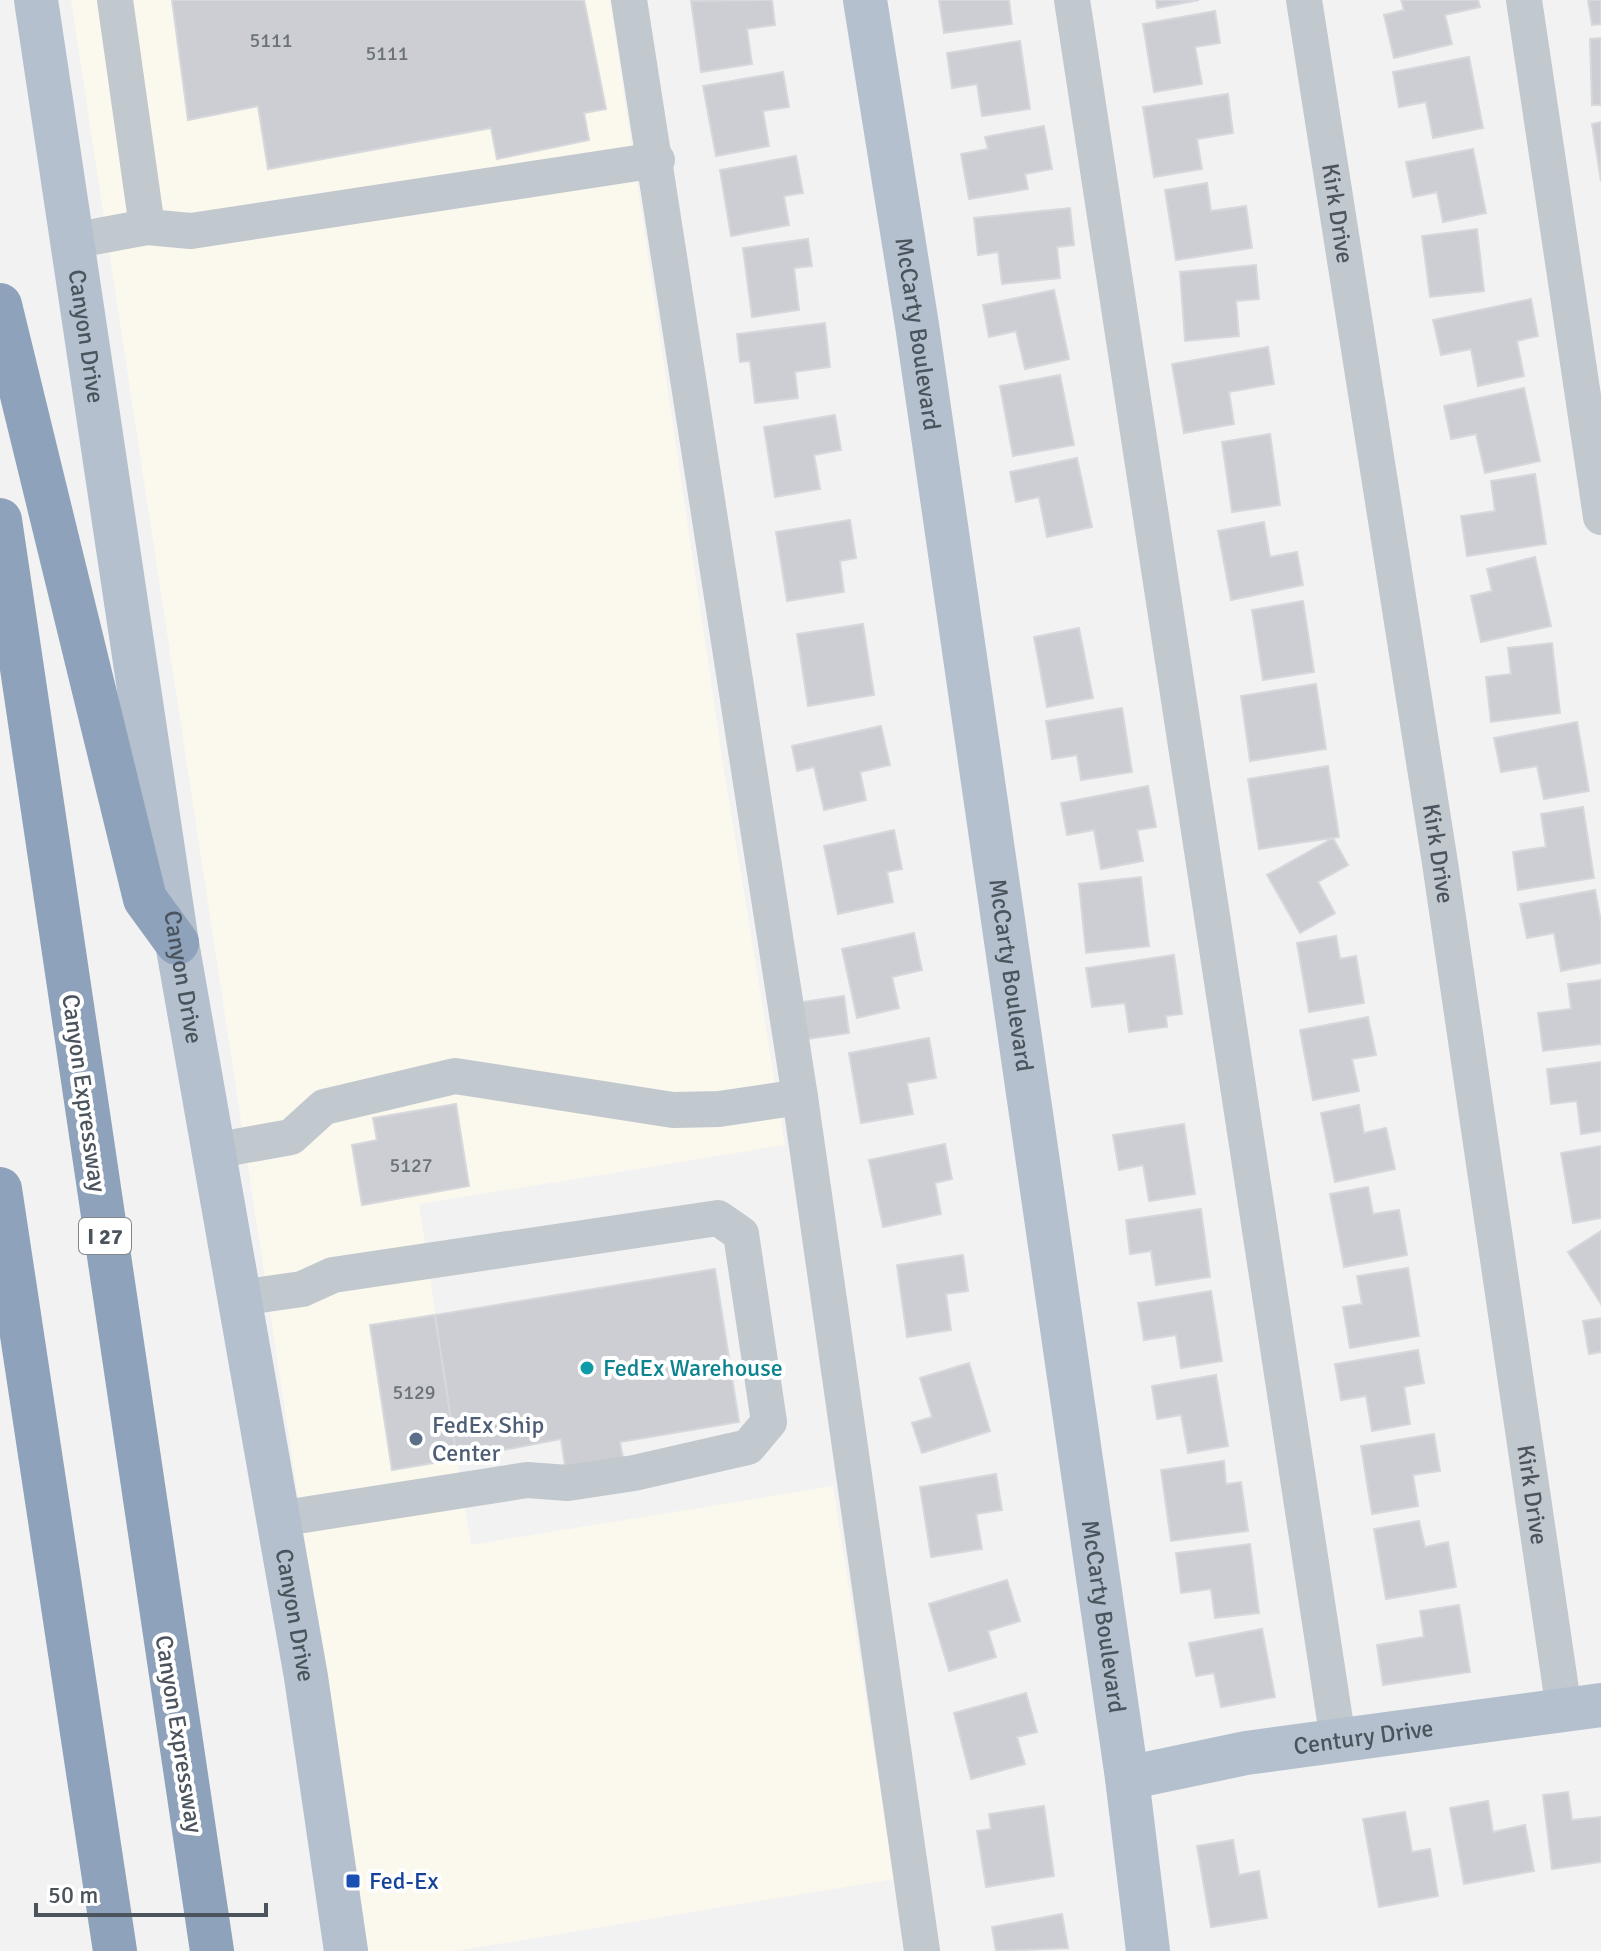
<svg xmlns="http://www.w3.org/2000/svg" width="1601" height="1951" font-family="Signika,sans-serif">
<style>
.commercial{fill:#fbf8ee}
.building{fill:#ccced3;stroke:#d6d8dc;stroke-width:2}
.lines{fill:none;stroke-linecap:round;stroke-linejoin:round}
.minor{stroke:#c1c8ce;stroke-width:36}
.major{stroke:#b4c0cd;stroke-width:44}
.highway{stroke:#8ea2bb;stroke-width:44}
.culture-dot{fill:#0f9aa8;stroke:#fff;stroke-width:3}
.service-dot{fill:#5c6f8a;stroke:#fff;stroke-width:3}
.transit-dot{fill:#1a4fb4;stroke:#fff;stroke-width:3}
.labels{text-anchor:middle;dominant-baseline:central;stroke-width:8;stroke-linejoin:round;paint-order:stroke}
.number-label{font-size:20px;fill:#6b727a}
.shield{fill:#fff;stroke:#81878e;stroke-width:2}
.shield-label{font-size:22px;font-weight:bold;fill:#4b545d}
.street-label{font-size:24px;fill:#4b545d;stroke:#fff}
.culture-label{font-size:24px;fill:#0d838f;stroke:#fff;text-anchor:start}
.service-label{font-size:24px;fill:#4e5e75;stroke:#fff;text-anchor:start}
.transit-label{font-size:24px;fill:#164399;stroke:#fff;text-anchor:start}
</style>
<rect width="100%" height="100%" fill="#f3f2f2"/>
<path class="commercial" d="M71 0H610L724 770 785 1145 419 1204 462 1491 471 1545 833 1486 894 1879 456 1951H367Z"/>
<path class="building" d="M172 0H584L606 109 584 113 589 140 497 159 491 128 268 169 258 106 188 120Z
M772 0 775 25 747 29 752 64 701 72 691 1Z
M939 0H1009L1012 24 944 33Z
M1156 0H1199L1157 8Z
M1401 0H1478L1480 7 1445 15 1452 44 1394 58 1384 15 1404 10Z
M1588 0H1601V24L1592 25Z
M1215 11 1220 43 1195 47 1202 84 1154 92 1143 24Z
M1601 38V105H1592L1590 39Z
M1020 41 1030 109 982 116 977 84 952 88 947 53Z
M1469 57 1483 128 1433 138 1426 102 1399 107 1393 72Z
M783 72 789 107 763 111 769 146 716 156 703 86Z
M1228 94 1233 133 1197 139 1202 169 1154 177 1143 107Z
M1601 122V181L1592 124Z
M1044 126 1052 169 1025 174 1028 189 969 199 961 154 988 149 985 137Z
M1473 149 1486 213 1443 222 1437 192 1413 197 1406 162Z
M796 156 803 193 784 196 789 225 731 236 720 170Z
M1207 183 1211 211 1246 206 1252 248 1176 260 1165 190Z
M1070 208 1074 245 1057 247 1060 278 1002 284 998 252 978 255 974 218Z
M1477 229 1484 291 1430 297 1422 236Z
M808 239 812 266 794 268 799 310 752 317 743 248Z
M1256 265 1259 299 1236 301 1239 336 1185 341 1180 272Z
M1054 290 1069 359 1025 369 1016 331 989 337 983 305Z
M1531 299 1538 336 1517 341 1524 376 1478 386 1471 349 1441 355 1433 320Z
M825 323 830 367 795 372 798 398 755 403 750 361 740 362 737 334Z
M1268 347 1274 384 1229 392 1234 424 1184 433 1172 364Z
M1060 375 1074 445 1013 456 1000 386Z
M1524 388 1540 461 1485 473 1476 434 1451 439 1444 406Z
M835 415 841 450 814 455 820 489 775 497 764 427Z
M1270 434 1280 505 1232 512 1222 442Z
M1077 458 1092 527 1047 537 1039 497 1016 502 1010 472Z
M1535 474 1546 544 1467 556 1461 516 1495 511 1491 481Z
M850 520 856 558 840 561 844 592 787 601 776 532Z
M1264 522 1270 557 1297 552 1303 585 1231 600 1218 531Z
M1535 557 1551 626 1481 642 1471 596 1492 591 1487 569Z
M1303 601 1314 672 1263 680 1252 610Z
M863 624 874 695 808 706 797 634Z
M1079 628 1093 698 1047 707 1034 637Z
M1552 643 1560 713 1491 722 1486 677 1511 674 1508 648Z
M1316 684 1326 749 1250 761 1241 696Z
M1122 708 1132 772 1081 780 1077 755 1052 759 1046 721Z
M1577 722 1589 791 1544 799 1537 766 1501 772 1494 738Z
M881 726 890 765 860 772 866 800 824 810 814 767 797 771 792 746Z
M1328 766 1339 837 1259 849 1248 779Z
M1148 786 1156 827 1137 830 1143 861 1101 869 1094 830 1067 835 1061 803Z
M1583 807 1594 878 1518 890 1513 852 1546 847 1541 814Z
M894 830 902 869 887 872 893 902 838 914 824 846Z
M1333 838 1348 865 1318 882 1335 913 1300 933 1267 875Z
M1141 877 1149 946 1086 953 1079 884Z
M1595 890 1601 922V963L1561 971 1554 933 1527 938 1520 904Z
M914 933 922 970 892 977 899 1008 857 1018 842 949Z
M1336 936 1340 959 1356 956 1364 1003 1309 1012 1297 943Z
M1174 955 1182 1014 1166 1016 1167 1027 1129 1032 1125 1003 1092 1007 1086 968Z
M1601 980V1044L1543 1051 1538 1013 1571 1009 1568 984Z
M844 996 849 1033 807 1039 802 1002Z
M1368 1017 1376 1055 1352 1059 1359 1091 1313 1100 1300 1030Z
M929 1038 936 1078 907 1083 913 1114 861 1123 849 1053Z
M1601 1062V1131L1581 1134 1577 1101 1551 1104 1547 1069Z
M456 1104 469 1186 362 1205 352 1145 377 1140 373 1118Z
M1359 1105 1364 1133 1386 1128 1395 1169 1335 1182 1321 1113Z
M1184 1124 1195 1194 1149 1201 1143 1165 1119 1170 1113 1135Z
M945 1144 952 1179 935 1183 941 1214 883 1227 869 1160Z
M1601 1146V1218L1573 1223 1561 1153Z
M1368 1187 1373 1214 1399 1210 1407 1255 1344 1267 1330 1194Z
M1201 1209 1210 1277 1156 1285 1151 1251 1130 1254 1126 1220Z
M1601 1231V1304L1568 1252Z
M963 1255 968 1291 946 1294 951 1330 907 1337 897 1265Z
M1408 1268 1419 1336 1350 1348 1343 1307 1362 1304 1357 1276Z
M715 1269 739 1422 620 1442 624 1463 566 1473 561 1439 457 1459 435 1315Z
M1211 1291 1222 1361 1181 1368 1176 1335 1144 1340 1138 1303Z
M435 1315 457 1459 392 1470 370 1325Z
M1601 1318V1352L1589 1354 1583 1321Z
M1418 1350 1424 1383 1404 1387 1410 1424 1372 1431 1366 1396 1341 1400 1335 1364Z
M969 1363 990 1431 922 1453 912 1423 932 1417 920 1378Z
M1216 1375 1228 1446 1188 1453 1181 1415 1157 1419 1152 1386Z
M1434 1434 1440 1471 1413 1475 1418 1506 1372 1514 1361 1446Z
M1224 1461 1226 1484 1241 1482 1248 1531 1171 1541 1161 1470Z
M996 1474 1002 1510 976 1514 982 1549 931 1557 920 1487Z
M1419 1521 1425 1547 1448 1542 1456 1587 1386 1599 1374 1529Z
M1250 1544 1259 1613 1215 1618 1211 1589 1181 1593 1176 1553Z
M1007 1580 1020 1621 988 1631 996 1657 949 1671 929 1604Z
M1459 1605 1470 1672 1383 1685 1377 1645 1424 1637 1420 1611Z
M1262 1629 1275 1697 1221 1707 1214 1673 1196 1676 1189 1643Z
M1026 1693 1037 1732 1017 1737 1025 1764 971 1779 954 1713Z
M1568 1792 1572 1820 1601 1817V1862L1552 1869 1543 1795Z
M1488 1801 1493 1832 1525 1825 1534 1871 1464 1884 1450 1808Z
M1044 1806 1054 1876 986 1887 977 1831 991 1829 989 1814Z
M1405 1812 1412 1852 1430 1849 1438 1896 1379 1907 1363 1819Z
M1233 1840 1239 1875 1259 1871 1267 1918 1211 1927 1197 1846Z
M1062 1914 1068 1948 996 1951 992 1927Z"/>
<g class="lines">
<g class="minor">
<path d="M629 0 800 1097 922 1951"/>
<path d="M1072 0 1338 1740"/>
<path id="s1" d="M1304 0 1440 863 1564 1710"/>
<path d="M1524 0 1601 517"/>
<path d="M147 227 191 231 657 160"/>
<path d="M72 241 147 227 115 0"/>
<path d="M213 1151 291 1137 324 1107 455 1076 673 1110 719 1109 800 1097"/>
<path d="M239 1298 302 1289 333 1275 718 1218 741 1234 769 1422 748 1447 634 1473 568 1483 527 1480 278 1519"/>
</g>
<g class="major">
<path id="s2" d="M36 0 177 943 306 1677 346 1951"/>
<path id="s3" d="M865 0 917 325 1127 1778 1148 1951"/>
<path id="s4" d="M1127 1778 1246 1753 1601 1705"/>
</g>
<path class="highway" d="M0 305 145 899 177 943
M0 520 212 1951
M0 1189 115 1951"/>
</g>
<circle class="culture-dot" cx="587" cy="1368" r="8"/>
<circle class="service-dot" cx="416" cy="1439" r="8"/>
<rect class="transit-dot" x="345" y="1873" width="16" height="16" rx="4"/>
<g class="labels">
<g class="number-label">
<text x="271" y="40">5111</text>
<text x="387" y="53">5111</text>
<text x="411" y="1165">5127</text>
<text x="414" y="1392">5129</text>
</g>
<rect class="shield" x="79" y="1218" width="52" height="36" rx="6"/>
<g class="shield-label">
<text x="105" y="1236">I 27</text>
</g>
<g class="street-label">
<text stroke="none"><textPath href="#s1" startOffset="216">Kirk Drive</textPath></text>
<text stroke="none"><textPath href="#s3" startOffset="338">McCarty Boulevard</textPath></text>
<text stroke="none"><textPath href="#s2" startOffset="340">Canyon Drive</textPath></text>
<text stroke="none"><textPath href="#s1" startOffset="864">Kirk Drive</textPath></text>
<text stroke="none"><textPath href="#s3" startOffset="986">McCarty Boulevard</textPath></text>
<text stroke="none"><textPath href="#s2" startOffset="988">Canyon Drive</textPath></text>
<text transform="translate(84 1093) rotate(82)">Canyon Expressway</text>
<text stroke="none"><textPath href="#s1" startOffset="1512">Kirk Drive</textPath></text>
<text stroke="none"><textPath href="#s2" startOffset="1636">Canyon Drive</textPath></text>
<text stroke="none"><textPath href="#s3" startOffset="1634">McCarty Boulevard</textPath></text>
<text transform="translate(179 1734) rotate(81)">Canyon Expressway</text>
<text stroke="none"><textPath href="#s4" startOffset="240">Century Drive</textPath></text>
</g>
<g class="culture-label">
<text x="603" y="1368">FedEx Warehouse</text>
</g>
<g class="service-label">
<text x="432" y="1425">FedEx Ship<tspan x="432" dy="28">Center</tspan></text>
</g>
<g class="transit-label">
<text x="369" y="1881">Fed-Ex</text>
</g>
</g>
<path d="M36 1903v12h230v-12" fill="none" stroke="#4b545d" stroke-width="4"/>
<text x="48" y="1903" font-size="24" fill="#4b545d" stroke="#ffffff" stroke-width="6" paint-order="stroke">50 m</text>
</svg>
